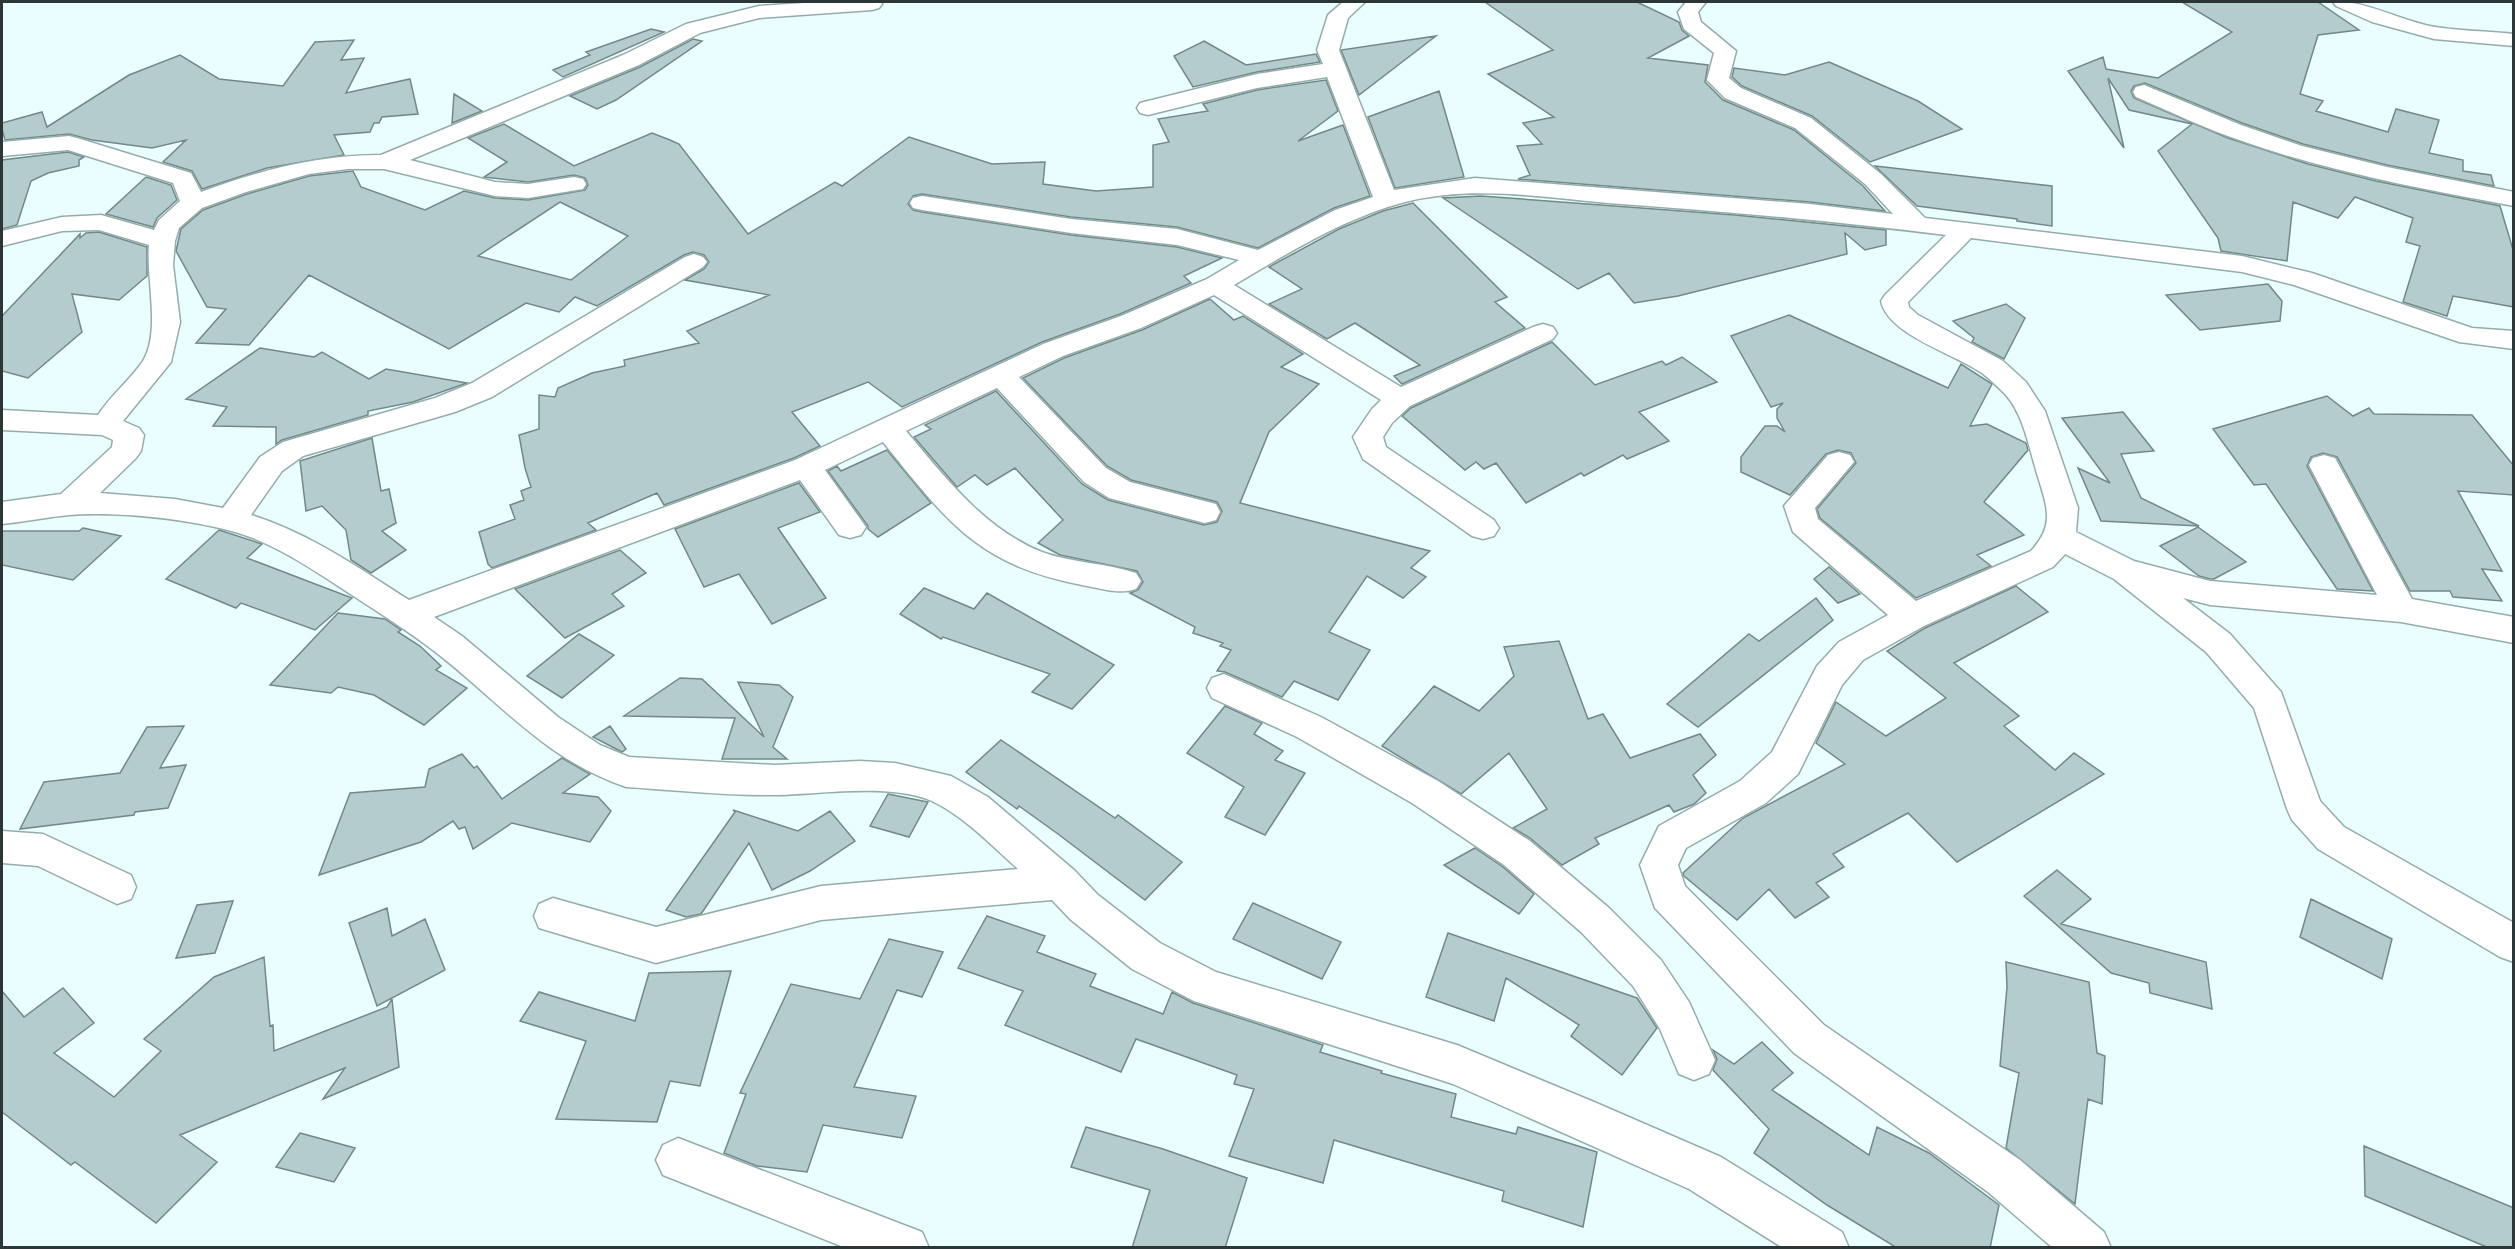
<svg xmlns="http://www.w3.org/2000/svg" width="2515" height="1249" font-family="'Titillium Web',sans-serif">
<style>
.building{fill:#b4cccd;stroke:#728989;stroke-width:1.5;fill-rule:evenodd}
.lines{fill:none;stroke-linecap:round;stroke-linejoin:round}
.minor-casing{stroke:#95acad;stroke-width:3}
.minor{fill:#fff;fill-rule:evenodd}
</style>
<rect width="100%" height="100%" fill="#ebfeff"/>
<path class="building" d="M1485 2H1637L1679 22 1682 30 1689 36 1648 58 1708 65 1705 82 1723 100 1794 130 1863 186 1885 211 1810 202 1518 179 1530 175 1517 146 1542 144 1523 123 1554 117 1488 74 1553 50Z
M2182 2H2318L2359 30 2318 35 2300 94 2323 101 2316 111 2388 132 2396 109 2439 120 2429 153 2463 160V171L2491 175 2494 186 2387 165 2303 144 2242 123 2145 83 2134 86 2131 91 2134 98 2228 138 2308 164 2376 181 2500 206 2514 253V307L2453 296 2447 316 2403 302 2420 246 2406 242 2413 218 2355 197 2338 218 2293 202 2287 261 2221 251 2218 238 2158 151 2192 124 2129 110 2108 78 2124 148 2068 71 2103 57 2106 69 2158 78 2232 32Z
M651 29 664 32 563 77 553 70 590 55 586 52Z
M1436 36 1359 95 1341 50Z
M693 39 702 41 616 100 597 109 570 96 640 67Z
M354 40 341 60 364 58 346 93 410 79 418 114 382 117 379 123H374L370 132 334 135 344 155 267 168 202 189 192 171 163 162 186 140 152 148 92 140 69 134 5 140 2 129V123L42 112 47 127 129 75 180 55 219 79 283 86 315 42Z
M1204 41 1246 65 1316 54 1320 62 1257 72 1193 87 1174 56Z
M1829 62 1918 101 1962 129 1870 162 1812 116 1742 86 1732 77 1734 68 1785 75Z
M1326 80 1338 111 1298 141 1343 125 1370 196 1334 208 1258 248 1177 227 1071 217 922 194 913 196 908 204 913 210 922 212 1071 235 1177 247 1222 258 1184 276 1191 283 1120 314 1042 342 902 407 868 382 792 412 820 446 794 458 664 505 657 493 588 523 596 530 492 568 488 564 479 532 515 519 510 505 524 500 521 491 531 487 525 468 519 435 539 429V395L555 397 558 388 592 373 625 366 624 360 699 343 687 331 769 295 685 280 704 269 709 262 704 255 693 252 684 255 597 306 575 297 559 312 526 303 449 349 309 275 249 345 196 343 226 309 207 307 176 251 181 229 203 210 247 194 309 176 353 171 361 187 425 210 464 191 495 198 528 200 585 190 588 185 585 178 574 175 528 182 484 177 507 162 468 138 504 124 574 166 652 133 670 140 679 144 748 234 835 182 842 186 909 137 992 164 1045 162 1043 184 1096 191 1153 187V145L1169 142 1158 119 1208 111 1203 104 1257 90ZM560 202 628 236 571 280 478 256Z
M1439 91 1464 177 1395 188 1368 117Z
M454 94 482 111 452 123Z
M68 152 84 157 79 160V166L48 173 31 181 17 225 2 229V160Z
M1875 166 2052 186V226L2017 221V219L1917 206Z
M146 177 171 185 177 200 157 218 153 227 106 214Z
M1481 196 1735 215 1886 230V245L1865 250 1845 233 1847 254 1678 296 1634 303 1609 273 1578 289 1443 198Z
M1413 203 1507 297 1495 302 1525 328 1402 384 1394 376 1420 365 1355 323 1327 339 1269 304 1302 289 1269 267 1339 229 1383 211Z
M99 232 147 247V276L119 300 72 294 82 332 28 378 2 371V316L80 234V238L86 233Z
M2268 284 2282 301 2280 321 2200 330 2166 295Z
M1210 299 1234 320 1243 316 1303 354 1281 367 1319 384 1269 432 1240 503 1430 551 1411 568 1426 577 1403 598 1367 576 1329 632 1370 650 1338 700 1294 681 1282 697 1225 672 1217 671 1231 650 1220 646 1223 643 1193 633 1195 627 1130 593 1138 590 1143 582 1137 571 1060 555 1038 543 1063 520 1015 468 987 485 975 475 957 487 914 437 931 429 925 425 996 391 1082 484 1108 500 1204 525 1217 522 1222 511 1217 502 1131 480 1107 466 1023 378 1064 358 1142 330Z
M2006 304 2025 318 2004 359 1972 342 1974 338 1953 321Z
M1789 315 1948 388 1961 364 1992 384 1970 426 1987 424 2026 443 2028 450 1984 502 2024 535 1977 555 1991 566 1916 598 1820 518 1817 509 1856 463 1851 453 1838 450 1826 454 1790 495 1741 472V457L1765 426H1777L1785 432 1777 418V409L1783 403 1771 407 1731 336Z
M1552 342 1595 385 1662 361 1666 365 1682 357 1717 382 1639 412 1669 441 1627 459 1623 455 1584 476 1581 473 1526 503 1496 463 1484 469 1476 462 1465 470 1402 416 1411 408Z
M260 348 314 357 322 352 369 379 386 369 467 383 413 402 368 411V415L282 440 276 444V427L213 426 227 407 186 399Z
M2327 396 2353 416 2369 408 2374 414 2472 415 2514 466V495L2458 491 2502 571 2482 569 2502 601 2453 597 2450 591H2410L2337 457 2323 453 2311 457 2307 466 2373 591 2337 589 2266 484 2254 485 2213 429Z
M2123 412 2154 451 2121 454 2141 498 2199 526 2101 521 2078 468 2110 483 2062 418Z
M372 438 381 491 389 489 396 523 382 531 406 550 371 573 351 560 346 530 322 506 306 511 300 461Z
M887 450 931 503 878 537 868 529V526L828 471 837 466 841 471Z
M799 483 820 512 778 528 826 598 772 624 739 574 704 587 675 529Z
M2198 527 2246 562 2214 579H2210L2199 576 2160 546Z
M83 528 121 536 73 580 2 565V531H79Z
M219 530 262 544 247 558 352 598 315 630 241 603 236 608 166 579Z
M620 550 646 573 612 594 624 606 565 638 515 589Z
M1829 567 1860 594 1838 603 1814 579Z
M2016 586 2048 612 1954 663 2019 716 2004 726 2055 770 2074 753 2104 774 1957 862 1908 813 1833 854 1844 867 1816 883 1829 897 1795 918 1769 889 1737 920 1684 876 1683 873 1743 818 1845 764 1816 743 1836 702 1886 736 1946 698 1887 651 1925 628Z
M924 588 974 609 987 593 1114 665 1072 709 1032 692 1050 674 943 637 941 639 900 614Z
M1816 598 1833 620 1698 727 1667 704 1749 634 1759 641Z
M338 613 385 619 401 630 398 632 420 646 441 666 436 670 467 688 424 725 374 695 338 687 331 693 270 685Z
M579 634 614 655 562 698 527 676Z
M1559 641 1588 719 1603 714 1630 758 1700 734 1716 755 1693 775 1706 793 1694 804 1674 812 1669 805 1595 838 1599 844 1562 865 1530 838 1513 828 1547 809 1509 753 1461 794 1382 746 1434 686 1479 711 1514 676 1504 647Z
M680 678 702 679 764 737 738 682 779 685 793 697 773 747 787 759H722L735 718 624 716Z
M1225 706 1262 723 1254 734 1283 751 1275 760 1305 773 1265 835 1225 817 1244 787 1187 753Z
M184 726 160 768 186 765 168 808 135 812 134 815 20 829 44 782 120 773 147 727Z
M610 726 626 749 622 752 593 737Z
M1001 740 1115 818 1118 815 1182 862 1145 900 1058 834 1019 806 1017 809 966 772Z
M462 754 474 768 477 766 502 799 562 758 590 774 563 793 598 797 611 811 590 842 512 823 473 849 465 827 459 829 453 821 421 842 319 875 350 793 425 787 429 769Z
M888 794 928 802 909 837 870 826Z
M733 810 798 831 830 811 855 841 810 871 772 890 749 843 701 914 686 917 666 910 735 812Z
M1475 848 1503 867 1534 894 1519 914 1444 865Z
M2057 870 2091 899 2061 924 2206 962 2212 1009 2150 993 2149 983 2111 973 2024 896Z
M2311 899 2392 939 2382 979 2300 937Z
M233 901 215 953 176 958 197 905Z
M1253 903 1341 942 1322 979 1233 939Z
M387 908 392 936 425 919 445 970 377 1006 349 923Z
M987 916 1045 936 1037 952 1096 974 1090 986 1163 1014 1172 992 1193 1003 1323 1045 1320 1052 1382 1071 1381 1073 1456 1094 1451 1117 1516 1134 1518 1127 1597 1152 1583 1227 1502 1201 1504 1191 1334 1140 1323 1183 1229 1156 1254 1089 1234 1084 1237 1075 1136 1039 1121 1072 1005 1025 1023 991 958 968Z
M1448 933 1637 998 1657 1028 1622 1075 1571 1036 1579 1025 1506 978 1494 1021 1426 997Z
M889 939 943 952 922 997 897 990 854 1087 916 1096 902 1138 823 1125 807 1172 757 1166 724 1153 746 1094 740 1093 791 984 860 999Z
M264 957 270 1026 273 1025 274 1051 387 1007 392 999 399 1067 323 1099 345 1068 180 1135 217 1162 156 1223 75 1162 71 1165 2 1112V991L24 1017 63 988 94 1023 54 1053 114 1097 161 1051 144 1039 214 977Z
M2006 962 2089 982 2097 1053 2105 1056 2102 1104 2088 1099 2075 1204 2006 1148 2019 1073 2000 1066 2007 987Z
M731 971 700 1086 670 1081 657 1122 556 1119 586 1041 520 1021 539 992 635 1021 649 973Z
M1762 1042 1793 1073 1772 1090 1869 1155 1877 1127 1929 1153 1999 1205 1990 1248H1897L1827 1205 1754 1153 1769 1129 1713 1070 1717 1059 1713 1050 1734 1064Z
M1086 1127 1163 1149 1247 1178 1225 1248H1132L1150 1190 1071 1167Z
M300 1133 355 1148 334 1182 276 1167Z
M2364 1146 2514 1208V1248H2489L2365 1196Z"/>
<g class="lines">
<g class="minor-casing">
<path id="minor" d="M820 2H881L882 4 879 8 872 10 759 18 700 33 639 65 410 160 495 182 528 184 574 177 583 179 586 184 583 189 528 198 495 196 384 169H348L309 174 246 192 202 208 179 228 175 241 173 265 180 322 171 362 123 421 139 428 144 435 141 451 136 458 100 493 175 499 223 508 260 457 283 442 435 398 472 383 685 257 694 254 703 257 707 262 703 267 492 397 455 412 303 456 282 471 251 515C309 533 359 568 409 600L795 460 1043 344 1121 316 1207 279 1239 260 1177 245 1071 233 922 210 913 208 910 203 913 198 922 196 1071 219 1177 229 1258 250 1335 210 1373 197 1327 77 1257 88 1148 115 1140 113 1137 108 1140 103 1257 74 1323 64 1317 50 1328 15 1343 2H1365L1348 18 1339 50 1394 190 1475 178 1810 204 1893 214 1865 184 1795 128 1725 98 1707 80 1714 53 1684 29 1678 12 1686 2H1706L1698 12 1701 22 1736 51 1729 78 1741 88 1811 118 1881 174 1925 218 2242 256 2312 273 2472 328 2514 331V349L2459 342 2294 285 2242 272 1971 238 1908 302 1909 307 1918 315 2003 361 2026 382 2045 411 2078 508 2076 532 2134 561 2210 581 2377 595 2309 465 2313 458 2324 455 2335 458 2412 599 2514 617V643L2401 622 2210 605 2183 598 2230 634 2281 692 2320 801 2344 827 2514 923V962L2500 957 2318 849 2292 820 2287 809 2254 708 2206 652 2114 579 2065 554 2053 567 1924 626 1863 660 1842 685 1798 774 1766 803 1686 848 1678 865 1685 886 1824 1025 2020 1160 2104 1232 2111 1248H2053L1988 1192 1794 1053 1655 908 1640 865 1659 826 1740 781 1772 752 1817 666 1839 642 1888 615 1793 532 1784 506 1828 455 1839 452 1850 455 1854 462 1815 508 1818 519 1916 601 2031 551C2054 526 2048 510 2039 480 2030 453 2025 417 2006 395 1999 388 1990 379 1982 373 1955 354 1888 335 1881 301L1885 295 1946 235C1833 221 1721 211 1608 203 1541 197 1471 185 1405 202 1344 218 1288 253 1234 285L1401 387 1533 327 1543 324 1553 327 1557 333 1553 339 1410 406 1392 423 1383 437 1386 447 1494 520 1499 528 1494 536 1483 539 1472 536 1363 459 1353 437 1372 409 1381 400 1214 295 1141 328 1063 356 1019 377 1106 468 1130 482 1216 504 1220 512 1216 520 1205 523 1109 498 1084 482 997 388 906 431C945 477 984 529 1042 552 1072 563 1106 563 1136 573L1141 581 1136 589C1119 595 1100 588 1082 585 977 565 947 521 883 442L825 470 866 527 861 535 850 538 839 535 800 480 434 617 462 636 558 717 600 745 629 757 775 765 860 761 895 763 951 776 988 797 1074 870 1098 895 1160 943 1216 972 1457 1045 1594 1102 1721 1157 1842 1232 1849 1248H1783L1689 1189 1453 1084 1194 1001 1132 969 1070 919 1052 900 821 920 656 963 539 928 534 916 539 904 553 898 656 927 821 886 1018 869C991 845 965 817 932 801 891 783 822 794 777 795 727 796 676 790 626 787 545 759 503 705 438 654 411 633 381 614 352 595 321 575 288 552 253 538 205 520 121 511 69 515 47 517 24 522 2 524V502L61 494 112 447 113 440 102 435 2 430V410L98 415C111 395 130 380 143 361 161 332 146 279 149 245L99 230 62 231 2 246V231L62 217 101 215 154 230 159 220 180 201 173 183 68 150 2 156V142L69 136 77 138 191 173 201 192C261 170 317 155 381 155L623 55 686 24 759 6Z
M2333 2C2366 0 2400 21 2435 27 2460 31 2488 31 2514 34V46L2434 39 2372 22 2336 6Z
M2144 85 2241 125 2302 146 2387 167 2514 192V206C2422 189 2330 172 2242 141 2206 129 2171 112 2136 97L2133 92 2136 87Z
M1224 674 1321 717 1438 781 1530 841 1609 908 1661 960 1689 1002 1715 1060 1709 1074 1694 1080 1679 1074 1660 1029 1633 986 1581 932 1504 865 1412 803 1297 737 1212 698 1207 688 1212 678Z
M2 831 43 834 131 875 136 887 131 899 117 904 38 866 2 863Z
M678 1138 922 1232 929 1248H846L663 1175 656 1160 663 1145Z"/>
</g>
<use href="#minor" class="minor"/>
</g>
<rect width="2515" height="1249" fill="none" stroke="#2c3636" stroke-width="6"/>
</svg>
